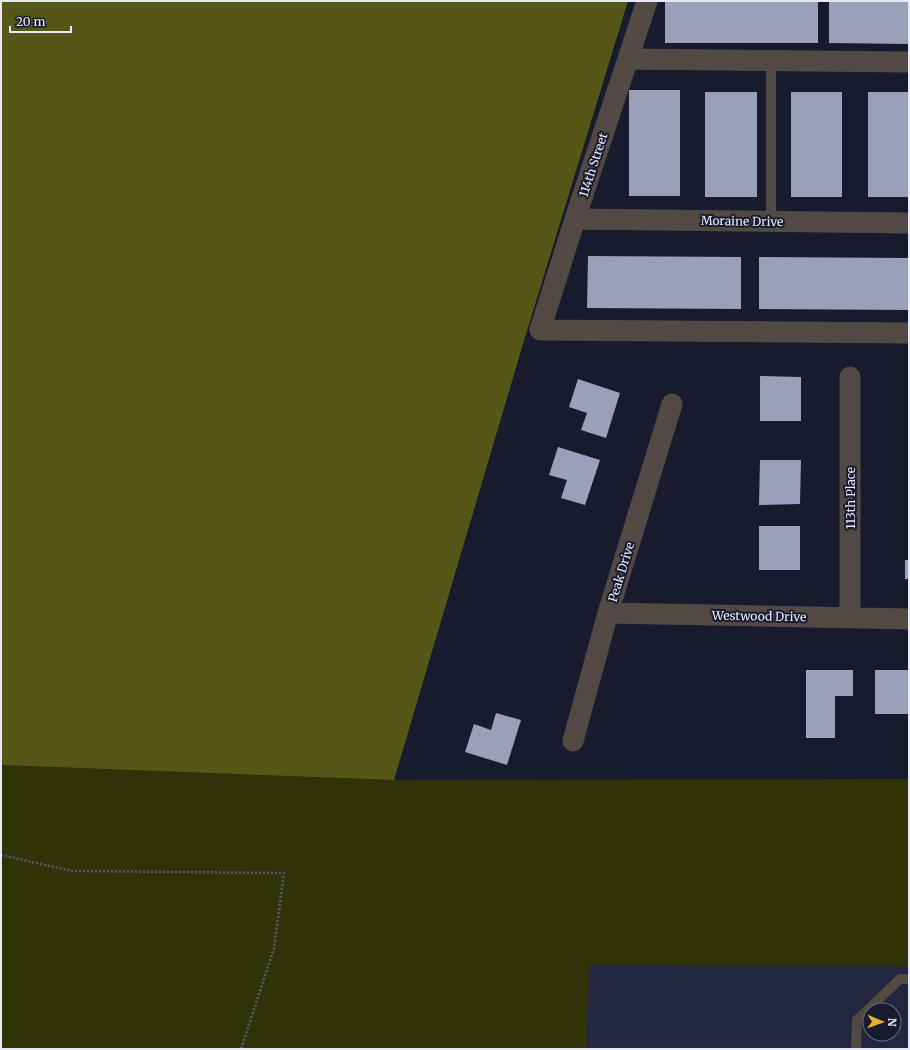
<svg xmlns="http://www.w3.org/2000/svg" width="910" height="1050" font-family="Merriweather,serif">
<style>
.built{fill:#22263e;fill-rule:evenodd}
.green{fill:#303208}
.forest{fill:#545716}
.building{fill:#9aa0b8}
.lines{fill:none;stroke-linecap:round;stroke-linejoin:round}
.path{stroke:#575a6b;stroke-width:2.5;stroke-dasharray:2 2;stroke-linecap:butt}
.service{stroke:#534944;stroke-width:10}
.minor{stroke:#534944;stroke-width:21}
.labels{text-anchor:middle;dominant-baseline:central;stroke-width:4;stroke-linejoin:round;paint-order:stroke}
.street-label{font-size:12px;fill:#e6e9f6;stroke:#181b2e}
</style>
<rect width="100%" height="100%" fill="#181b2e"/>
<path class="built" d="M589 965 909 966V1049H587ZM870 1010H894V1034H870Z"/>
<path class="green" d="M1 765 394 780 909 779V966L589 965 587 1049H1Z"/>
<path class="forest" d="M1 1H628L523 344 394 780 1 765Z"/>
<path class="building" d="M665 1H818V43H665Z
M829 1H909V44L829 43Z
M629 90H680V196H629Z
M705 92H757V197H705Z
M791 92H842V197H791Z
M868 92H909V197H868Z
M588 256 741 257V309L587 308Z
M759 257 909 258V310L759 309Z
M760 376 801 377V421H760Z
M578 379 620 393 606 438 581 430 587 413 569 407Z
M558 447 600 460 585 505 561 498 567 480 549 475Z
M760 460H801L800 504 759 505Z
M759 526H800V570H759Z
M905 560H909V579H905Z
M806 670H853V696H835V738H806Z
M875 670H909V714H875Z
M496 713 521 720 507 765 465 752 474 724 491 730Z"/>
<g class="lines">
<path class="path" d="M1 855 72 871 284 873 274 948 241 1049"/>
<path class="service" d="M771 61V221
M856 1049 857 1020 900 979H909"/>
<path class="minor" d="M647 1 575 219 540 330 909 333
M628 59 909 62
M575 219 909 223
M850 377V618
M608 613 909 619
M573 741 608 613 672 404"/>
</g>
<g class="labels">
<g class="street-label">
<text transform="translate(593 165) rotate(-72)">114th Street</text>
<text transform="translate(742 221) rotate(1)">Moraine Drive</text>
<text transform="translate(850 498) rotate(-90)">113th Place</text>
<text transform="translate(621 572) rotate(-73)">Peak Drive</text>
<text transform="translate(759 616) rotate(1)">Westwood Drive</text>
</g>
</g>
<rect width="910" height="1050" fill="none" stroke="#e6e9f6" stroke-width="4"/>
<g transform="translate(882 1022) rotate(92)"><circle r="19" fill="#181b2e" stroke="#6a6d7e"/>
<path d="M0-3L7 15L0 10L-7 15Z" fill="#e4ae35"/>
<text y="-6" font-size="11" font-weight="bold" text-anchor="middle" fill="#e6e9f6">N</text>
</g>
<path d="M10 26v6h61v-6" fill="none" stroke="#e6e9f6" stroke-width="2"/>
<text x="16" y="26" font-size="12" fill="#e6e9f6" stroke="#181b2e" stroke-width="3" paint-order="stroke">20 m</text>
</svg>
